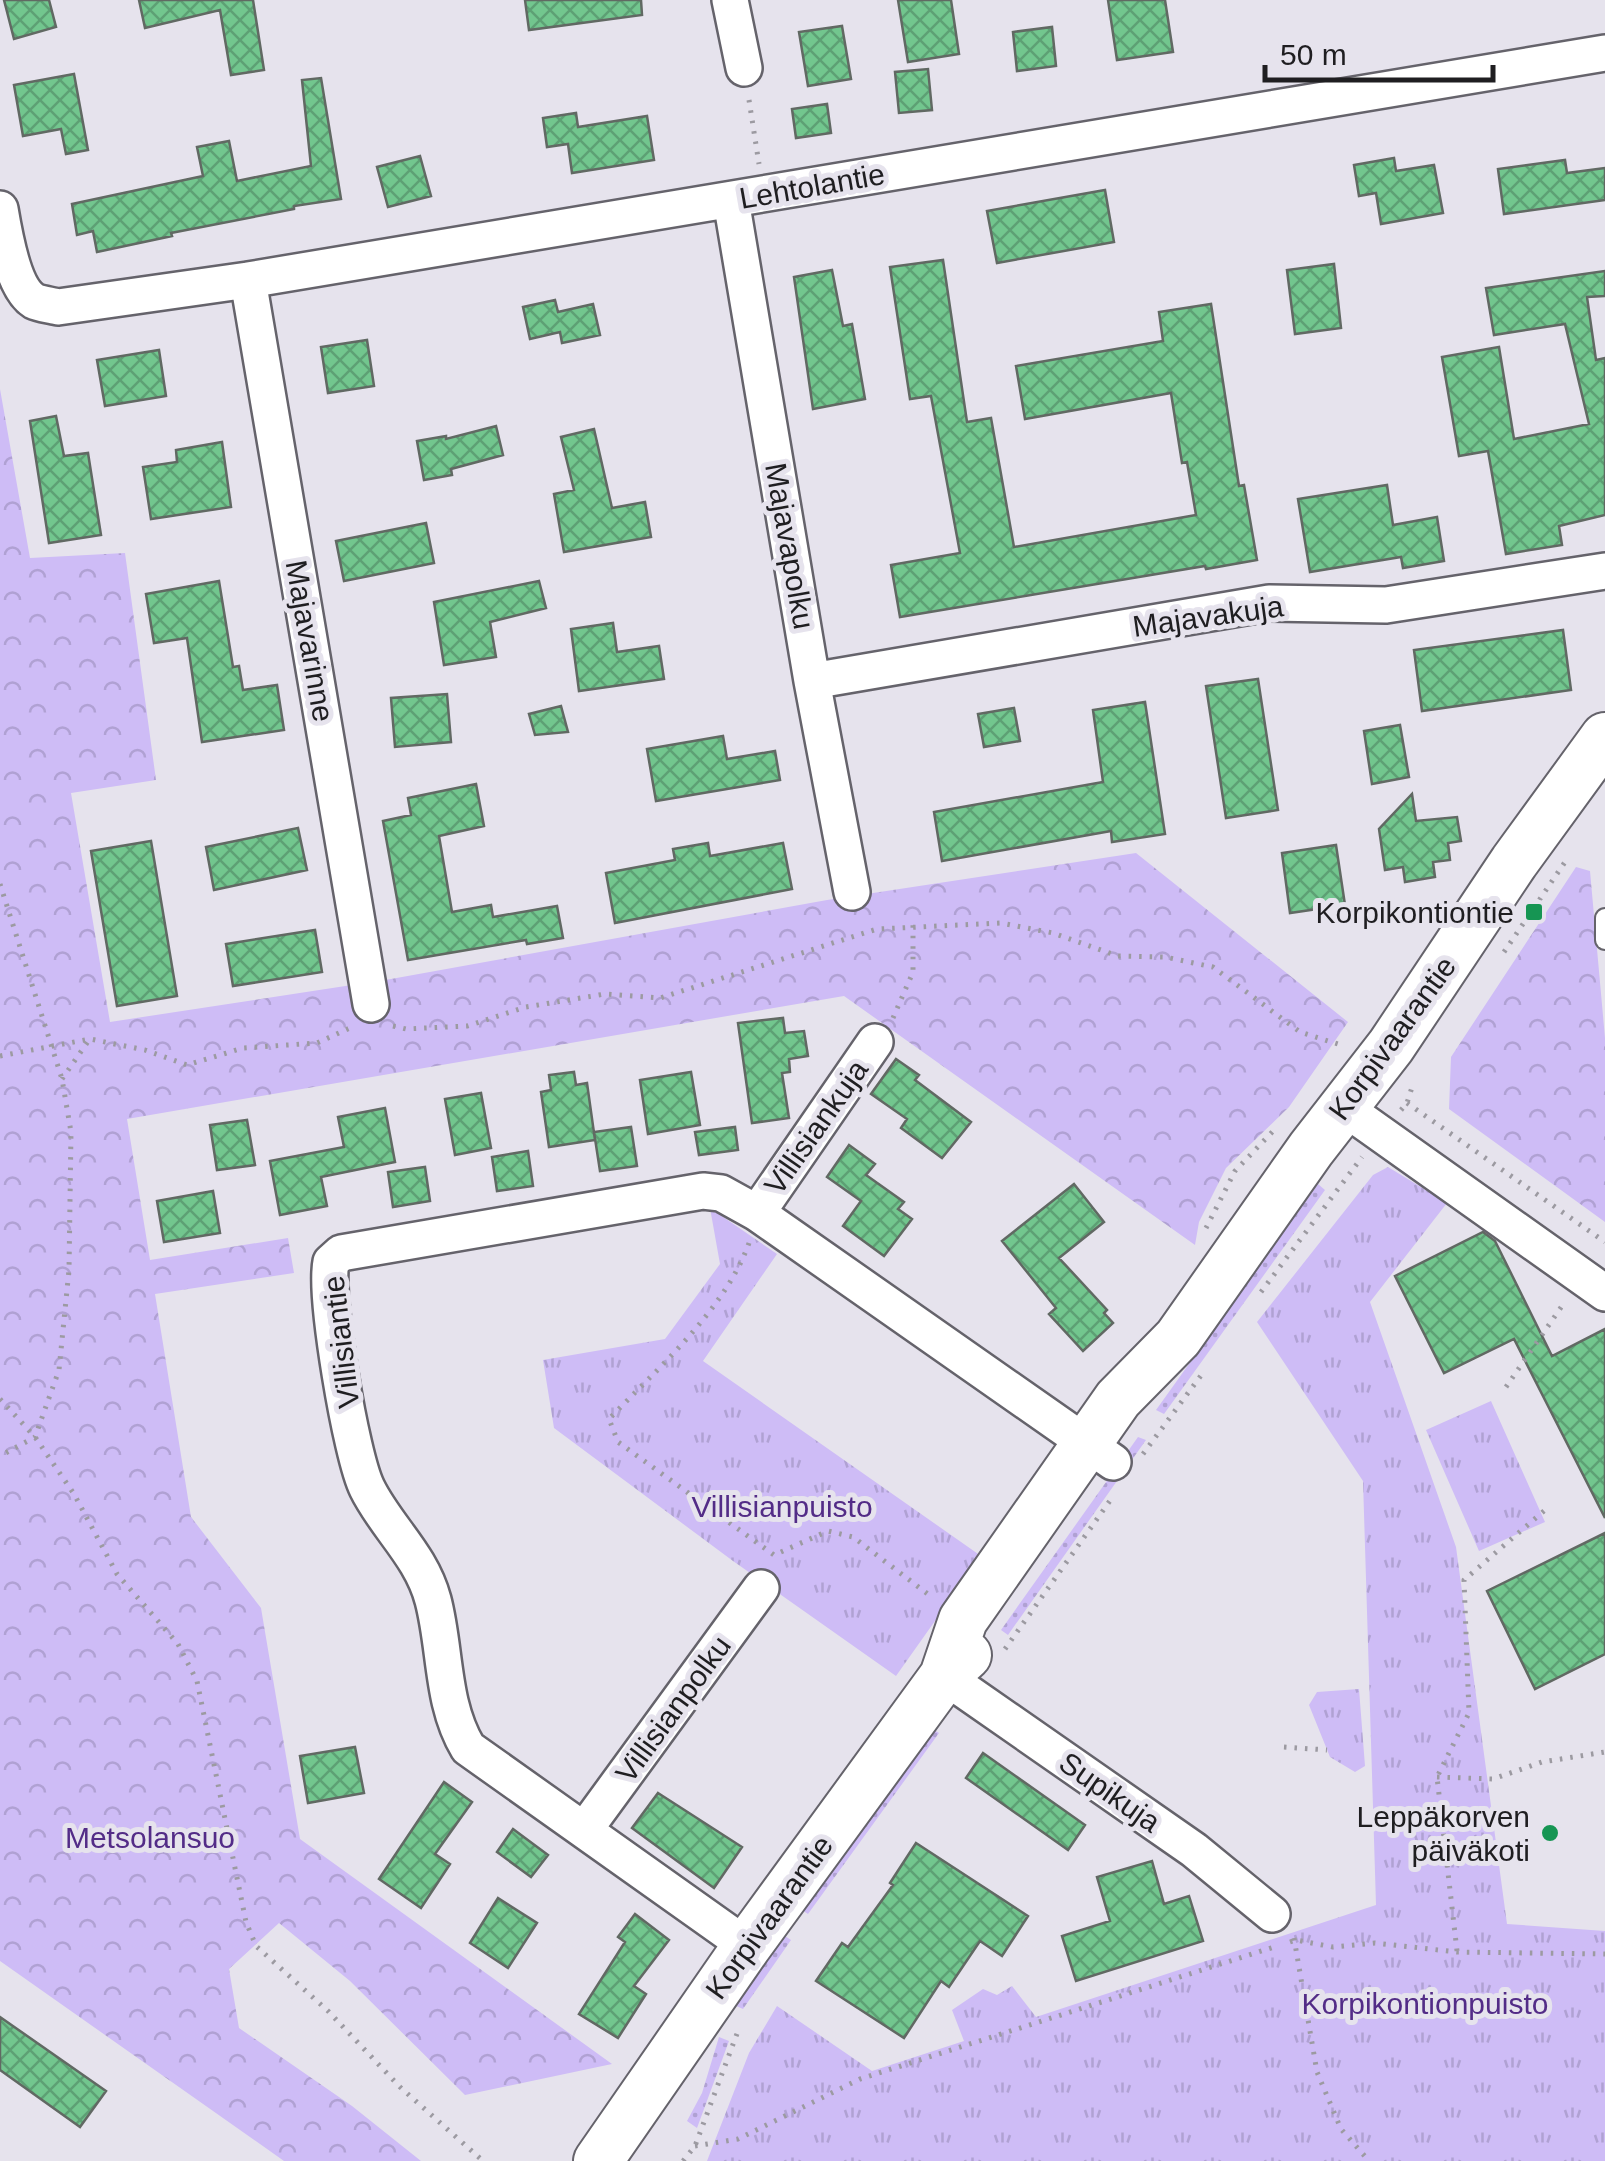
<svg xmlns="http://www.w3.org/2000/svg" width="1605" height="2161" font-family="Arial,sans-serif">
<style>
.grass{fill:url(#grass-dots)}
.forest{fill:url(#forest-crowns)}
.park{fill:url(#park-tufts)}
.building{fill:url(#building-cross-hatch);stroke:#616963;stroke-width:2.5}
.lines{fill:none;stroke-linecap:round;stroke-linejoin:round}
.lane-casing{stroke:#65636b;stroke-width:22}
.street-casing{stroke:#65636b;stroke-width:40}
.secondary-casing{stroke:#65636b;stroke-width:52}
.path{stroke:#9c9aa1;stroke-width:5;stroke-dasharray:2.5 8;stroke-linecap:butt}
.lane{stroke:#fff;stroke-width:18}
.street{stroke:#fff;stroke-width:35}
.secondary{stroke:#fff;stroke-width:48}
.poi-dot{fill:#169553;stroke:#e6e3ed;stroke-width:4}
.labels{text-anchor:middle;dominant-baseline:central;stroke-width:10;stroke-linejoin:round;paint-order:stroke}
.street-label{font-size:30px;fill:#1f1e21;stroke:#e6e3ed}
.poi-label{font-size:30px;fill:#1f1e21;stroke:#e6e3ed;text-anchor:end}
.park-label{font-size:30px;fill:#532c87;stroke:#e6e3ed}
</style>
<defs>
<pattern id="grass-dots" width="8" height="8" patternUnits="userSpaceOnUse" patternTransform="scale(2.5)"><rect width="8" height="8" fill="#cebcf6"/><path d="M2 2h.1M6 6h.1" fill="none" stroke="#b0a1d3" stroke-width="1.8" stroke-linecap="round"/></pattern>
<pattern id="forest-crowns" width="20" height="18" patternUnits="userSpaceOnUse" patternTransform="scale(2.5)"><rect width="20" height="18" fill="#cebcf6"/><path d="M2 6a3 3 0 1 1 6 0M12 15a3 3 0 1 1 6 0" fill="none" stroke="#b0a1d3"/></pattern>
<pattern id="park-tufts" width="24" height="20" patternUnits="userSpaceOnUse" patternTransform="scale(2.5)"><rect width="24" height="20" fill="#cebcf6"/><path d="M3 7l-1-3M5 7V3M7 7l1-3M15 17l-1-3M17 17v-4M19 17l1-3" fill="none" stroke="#b0a1d3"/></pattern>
<pattern id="building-cross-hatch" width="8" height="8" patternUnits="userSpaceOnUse" patternTransform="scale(2.5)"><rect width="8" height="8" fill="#72c68e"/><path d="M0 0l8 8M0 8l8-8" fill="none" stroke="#5da074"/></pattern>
</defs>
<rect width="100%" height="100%" fill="#e6e3ed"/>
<path class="grass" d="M1318 1184 1325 1190 1164 1414 1156 1410Z
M1138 1437 1146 1440 1008 1635 1001 1630Z
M931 1728 939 1733 808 1914 802 1910Z
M782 1934 791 1940 743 2009 734 2005Z
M719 2037 729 2041 697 2128 687 2121 702 2093Z"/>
<path class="forest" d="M0 389 30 558 125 553 156 780 71 793 110 1022 391 979 827 900 1136 853 1348 1022 1289 1107 1226 1168 1199 1222 1195 1245 844 996 127 1119 150 1260 288 1238 294 1273 155 1294 191 1517 261 1608 300 1839 612 2064 465 2095 350 1981 279 1923 229 1969 239 2028 352 2106 421 2161H284L0 1961Z
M1576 867 1590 871 1605 1038V1222L1449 1109 1451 1057Z"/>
<path class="park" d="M1388 1167 1447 1203 1370 1302 1456 1547 1507 1924 1605 1931V2161H707L749 2053 777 2006 872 2071 964 2041 952 2010 983 1989 997 1995 1012 1986 1036 2017 1376 1905 1363 1481 1257 1322 1373 1175Z
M710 1208 777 1254 703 1361 981 1556 896 1676 733 1561 554 1428 543 1360 665 1339 720 1264Z
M1491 1401 1545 1522 1479 1551 1426 1430Z
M1359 1689 1365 1766 1355 1772 1330 1757 1309 1705 1317 1692Z"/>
<path class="building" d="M4 0H49L56 27 14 39Z
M139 0H253L264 70 231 75 220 10 145 28Z
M525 0H641L642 15 529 30Z
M898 0H951L959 54 908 62Z
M1108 0H1165L1173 52 1117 60Z
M842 26 851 79 808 86 799 32Z
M1052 27 1056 66 1017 71 1013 32Z
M928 69 932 110 899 113 895 72Z
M74 74 88 150 66 154 61 129 23 136 14 85Z
M321 78 341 199 294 206V209L171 233 172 236 97 252 93 231 77 235 72 204 203 176 197 147 229 141 237 181 311 166 302 80Z
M827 104 831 133 796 138 792 109Z
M576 113 578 127 647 116 654 160 572 173 568 144 547 147 543 118Z
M420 156 431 196 388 207 377 167Z
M1394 158 1396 171 1434 165 1443 213 1381 224 1376 193 1359 196 1354 165Z
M1565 160 1567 173 1605 168V200L1504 214 1498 169Z
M1105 190 1114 242 997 263 987 211Z
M943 260 967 422 991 418 1014 547 1196 515 1187 462 1182 463 1171 393 1025 419 1016 366 1163 341 1159 312 1211 304 1239 486 1244 485 1257 560 1206 569 1205 566 900 617 891 565 960 553 931 396 910 399 890 267Z
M1334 264 1341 328 1295 334 1287 270Z
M832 270 843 326 852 324 865 399 813 409 794 277Z
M1605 271V296L1587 297 1596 360 1605 358V515L1559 526 1562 545 1506 554 1488 451 1459 456 1442 357 1499 347 1514 439 1589 424 1565 324 1494 335 1486 288Z
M555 300 558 312 593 304 600 335 562 343 560 332 530 339 523 307Z
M367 340 374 386 328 393 321 347Z
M159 350 166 396 105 406 97 360Z
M56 416 64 456 88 453 101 535 49 543 30 421Z
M496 426 503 455 451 469 452 475 424 480 417 441 446 436V439Z
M594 429 612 508 645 502 651 537 564 552 554 494 574 490 561 437Z
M222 442 231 507 151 519 143 467 177 462 176 450Z
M1387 485 1393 525 1437 517 1444 561 1403 568 1401 557 1310 572 1298 499Z
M426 523 434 563 344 581 336 541Z
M219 581 233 667 239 666 243 690 277 685 284 730 202 742 187 638 154 643 146 594Z
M539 581 546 608 490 622 496 657 444 665 434 602Z
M613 623 617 652 659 646 664 679 579 691 571 629Z
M1563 630 1571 690 1422 711 1414 650Z
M1258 679 1278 810 1226 818 1206 686Z
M447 694 451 742 395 747 391 698Z
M1145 702 1165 834 1112 842 1111 831 942 861 934 812 1103 782 1093 710Z
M561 706 568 732 535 735 529 714Z
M1014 708 1020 741 984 747 978 714Z
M1400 725 1409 777 1372 784 1364 731Z
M723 736 727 759 775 751 780 780 656 801 647 749Z
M476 784 484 826 439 836 452 912 491 905 493 917 557 906 563 938 527 944 526 940 408 960 383 821 411 815 408 798Z
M1412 794 1416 821 1457 817 1461 841 1448 843 1450 860 1433 862 1435 877 1405 882 1403 867 1385 870 1379 829Z
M298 828 307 870 214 890 206 847Z
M151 841 177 996 117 1006 91 851Z
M708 843 710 856 783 843 792 889 615 923 606 873 675 860 673 849Z
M1336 845 1345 905 1290 913 1282 853Z
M315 930 322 972 233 986 226 944Z
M783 1018 785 1033 804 1031 808 1056 789 1059 790 1072 782 1073 789 1118 752 1123 738 1023Z
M896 1059 919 1075 915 1080 971 1122 942 1158 901 1128 907 1119 871 1094Z
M574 1072 576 1085 587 1083 595 1140 549 1147 541 1092 551 1090 549 1075Z
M691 1072 700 1125 648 1134 640 1080Z
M481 1093 491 1148 455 1155 445 1099Z
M385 1108 395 1162 321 1177 327 1206 280 1215 270 1161 344 1147 338 1117Z
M247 1120 255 1165 217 1170 210 1125Z
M631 1127 637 1166 600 1171 594 1132Z
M735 1127 738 1150 699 1155 695 1132Z
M849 1145 875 1164 866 1175 904 1202 898 1209 912 1219 884 1256 843 1226 861 1201 827 1177Z
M528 1151 533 1186 497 1191 492 1157Z
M425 1167 430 1201 393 1207 388 1172Z
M1074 1184 1104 1222 1059 1258 1107 1310 1104 1313 1113 1323 1083 1351 1049 1314 1056 1308 1002 1241Z
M213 1191 220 1233 164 1242 157 1201Z
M1483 1232 1495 1241 1552 1356 1605 1329V1518L1514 1339 1444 1373 1395 1276Z
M1605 1533V1654L1535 1689 1487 1591Z
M355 1747 364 1793 308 1803 300 1756Z
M983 1753 1085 1825 1068 1850 966 1778Z
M444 1782 472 1802 435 1854 450 1864 421 1908 379 1879Z
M658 1793 742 1847 714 1888 632 1828Z
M513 1829 548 1855 531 1877 497 1852Z
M916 1843 1028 1916 1002 1956 980 1941 949 1987 941 1981 904 2038 816 1981 842 1943 848 1947 893 1885 890 1883Z
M1152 1861 1164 1904 1189 1896 1203 1941 1076 1981 1062 1936 1110 1921 1097 1877Z
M498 1898 537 1923 508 1968 470 1943Z
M635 1914 669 1940 634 1986 646 1994 618 2038 579 2014 625 1942 618 1937Z
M0 2017 106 2091 80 2127 0 2070Z"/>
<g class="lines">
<g class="lane-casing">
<path id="lane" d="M1605 918V940"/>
</g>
<g class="street-casing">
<path id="street" d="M730 0 744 68
M731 200 812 681 852 892
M0 209C4 233 13 288 34 301 40 304 51 305 58 307L248 280 1605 53
M248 280 371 1004
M812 681 1269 603 1386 605 1605 571
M1343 1107 1605 1293
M757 1213 875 1042
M944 1676 1194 1850 1272 1914
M585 1829 761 1588
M747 1946 468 1748C441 1703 446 1649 433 1600 421 1555 386 1527 367 1488 351 1456 324 1295 331 1262L341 1253 703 1191 721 1193 757 1213 1113 1462"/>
</g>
<g class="secondary-casing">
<path id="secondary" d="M944 1676 963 1620 1118 1399 1178 1338 1311 1149 1391 1046 1514 862 1605 737
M598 2161 747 1946 944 1676 967 1655"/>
</g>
<path class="path" d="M749 100 759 164
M0 884 62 1079 71 1132 69 1270 59 1370 35 1437 0 1456
M1504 952 1565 862
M893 1018 913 972V925
M393 1026 406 1029 467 1026 526 1007 605 994 660 998 877 929 1001 923 1053 933 1118 956 1165 957 1213 967 1300 1032 1341 1045
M0 1056 90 1039 145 1050 187 1065 243 1048 317 1043 352 1027
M62 1079 89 1040
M1407 1103 1605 1242
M1401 1110 1407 1103 1413 1084
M1206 1228 1235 1171 1276 1128
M749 1243C725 1310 657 1369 609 1419L618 1442 774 1555 828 1531 853 1537 933 1598
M1261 1292 1362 1157
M1506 1387 1564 1303
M0 1399 35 1437 74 1494 117 1574 178 1644 197 1681 246 1922 256 1946 328 2011 400 2087 483 2161
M1143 1454 1205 1370
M1005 1649 1114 1495
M1284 1747 1327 1750
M1437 1777 1493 1779 1542 1762 1605 1752
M1294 1938 1317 2072 1341 2129 1369 2161
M1290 1942 1296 1940 1333 1947 1375 1943 1457 1952 1605 1954
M1457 1951 1437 1777 1469 1713 1464 1580 1545 1510
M695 2146 738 2139 860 2079 1274 1947
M683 2161 695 2146 738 2031"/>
<use href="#lane" class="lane"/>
<use href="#street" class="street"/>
<use href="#secondary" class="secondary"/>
</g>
<g class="poi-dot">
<rect x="1524" y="902" width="20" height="20" rx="5"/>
<circle cx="1550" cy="1833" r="10"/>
</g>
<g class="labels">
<g class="street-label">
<text transform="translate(812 186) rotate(-10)">Lehtolantie</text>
<text transform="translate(790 546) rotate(80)">Majavapolku</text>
<text transform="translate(1208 616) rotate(-8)">Majavakuja</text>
<text transform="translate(310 641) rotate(80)">Majavarinne</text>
<text transform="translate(1392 1038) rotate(-54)">Korpivaarantie</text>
<text transform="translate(816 1127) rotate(-55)">Villisiankuja</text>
<text transform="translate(341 1342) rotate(-97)">Villisiantie</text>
<text transform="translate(673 1709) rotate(-54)">Villisianpolku</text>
<text transform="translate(1110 1792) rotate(35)">Supikuja</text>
<text transform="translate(769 1917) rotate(-54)">Korpivaarantie</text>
</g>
<g class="poi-label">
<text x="1514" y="912">Korpikontiontie</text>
<text x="1530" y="1816">Leppäkorven<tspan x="1530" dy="34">päiväkoti</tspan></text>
</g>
<g class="park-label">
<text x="782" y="1506">Villisianpuisto</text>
<text x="150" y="1837">Metsolansuo</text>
<text x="1425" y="2003">Korpikontionpuisto</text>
</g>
</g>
<path d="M1265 65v15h228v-15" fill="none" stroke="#1f1e21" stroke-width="5"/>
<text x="1280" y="65" font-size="30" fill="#1f1e21" stroke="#e6e3ed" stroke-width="8" paint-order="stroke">50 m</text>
</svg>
